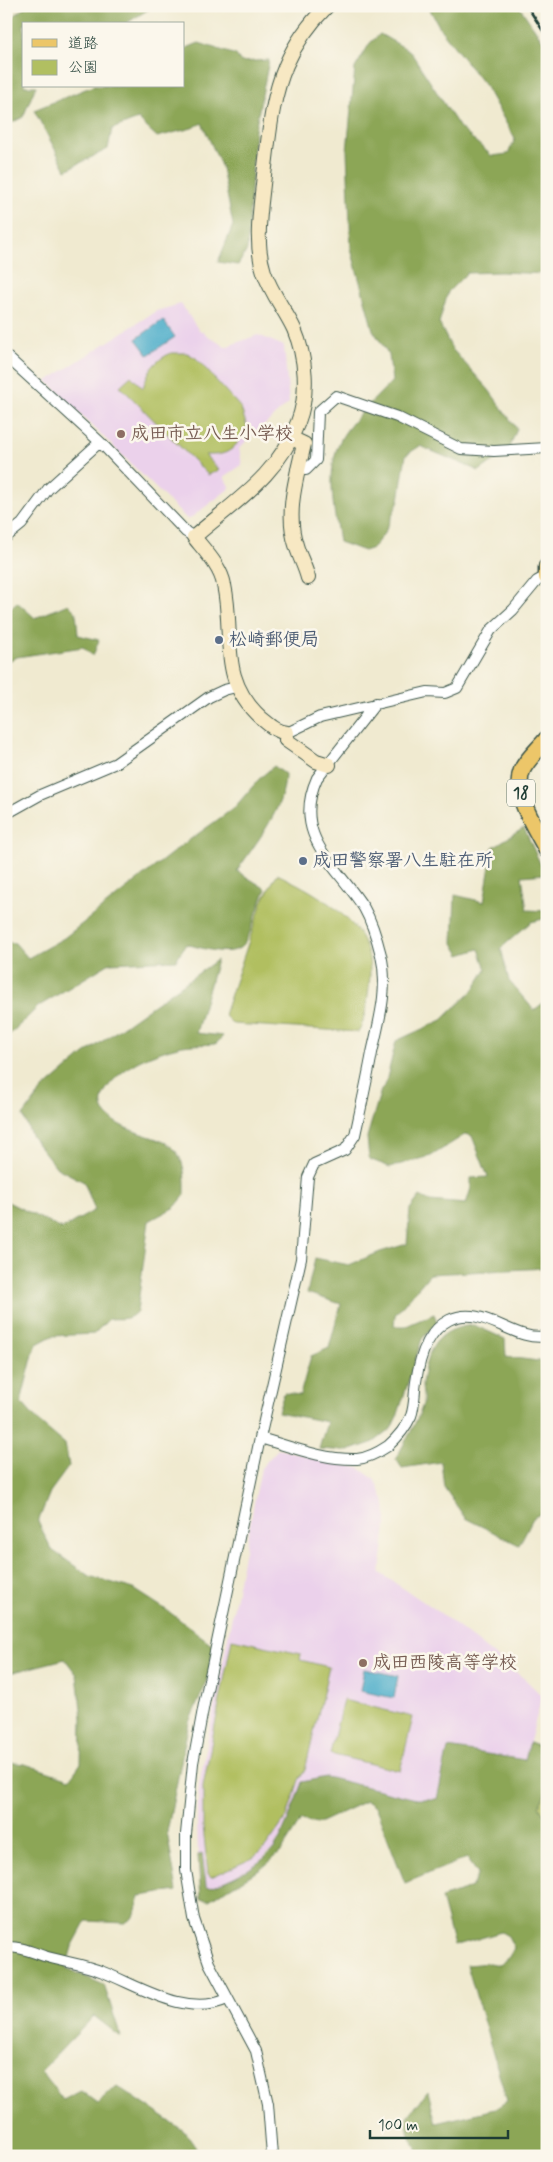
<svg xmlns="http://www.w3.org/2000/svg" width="553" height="2162" font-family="Mynerve,'Klee One',sans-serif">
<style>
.built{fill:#ebd1eb}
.green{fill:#b1bf61;stroke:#687e4a}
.forest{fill:#8ca657;stroke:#567246}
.water{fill:#49acc9;stroke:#34747e}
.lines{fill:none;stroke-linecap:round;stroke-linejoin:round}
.street-casing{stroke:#3e574b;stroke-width:12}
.secondary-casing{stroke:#3e574b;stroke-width:16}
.primary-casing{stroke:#3e574b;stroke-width:19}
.street{stroke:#fff;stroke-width:10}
.secondary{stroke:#f7e8c3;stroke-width:14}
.primary{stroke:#ecc669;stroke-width:16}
.rail{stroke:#1f3d34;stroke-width:2.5}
.education-dot{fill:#8d6e63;stroke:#fbf7ec;stroke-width:2}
.service-dot{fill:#5c6f8a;stroke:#fbf7ec;stroke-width:2}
.labels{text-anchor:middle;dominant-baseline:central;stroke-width:5;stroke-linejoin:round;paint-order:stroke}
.shield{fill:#fbf7ec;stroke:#61756b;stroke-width:1}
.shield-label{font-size:16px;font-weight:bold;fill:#1f3d34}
.education-label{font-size:18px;font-weight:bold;fill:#785e54;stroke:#fbf7ec;text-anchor:start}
.service-label{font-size:18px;font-weight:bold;fill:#4e5e75;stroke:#fbf7ec;text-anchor:start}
</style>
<rect width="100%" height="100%" fill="#fbf7ec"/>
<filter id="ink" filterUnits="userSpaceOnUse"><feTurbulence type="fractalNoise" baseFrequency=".02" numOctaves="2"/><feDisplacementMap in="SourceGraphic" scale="10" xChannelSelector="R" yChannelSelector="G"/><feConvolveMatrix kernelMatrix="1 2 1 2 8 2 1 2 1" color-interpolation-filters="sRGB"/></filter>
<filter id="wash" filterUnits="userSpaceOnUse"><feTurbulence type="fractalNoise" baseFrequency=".0096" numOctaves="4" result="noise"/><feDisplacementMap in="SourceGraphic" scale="20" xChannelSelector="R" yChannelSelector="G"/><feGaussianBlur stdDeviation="1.12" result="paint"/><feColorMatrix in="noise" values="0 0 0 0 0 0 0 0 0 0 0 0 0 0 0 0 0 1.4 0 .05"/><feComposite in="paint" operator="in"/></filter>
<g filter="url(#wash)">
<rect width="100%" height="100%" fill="#f0ead0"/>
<path class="built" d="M181 304 198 329 225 347 258 335 284 346 289 403 239 448 242 465 224 477 230 488 188 520 47 381 156 311Z
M278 1449 359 1468 374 1479 384 1499 387 1518 380 1573 439 1612 526 1680 542 1696 525 1760 448 1748 438 1799H416L375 1789 289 1818 274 1848 255 1865 223 1883 209 1887 199 1882 197 1822 199 1785 261 1468Z"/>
<path class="green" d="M171 353H187L196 358 241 408 247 427C235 449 230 456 205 455L219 470 208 475 120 386 131 376 143 388C148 370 154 361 171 353Z
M277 874C309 889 358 915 368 953 371 966 370 982 368 995 366 1008 365 1020 358 1032L233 1024 224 1015 262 902Z
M232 1639 301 1654 300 1660 329 1667 305 1770 299 1780 287 1817 265 1848 253 1858 211 1877 208 1874 203 1826V1786Z
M343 1700 413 1717 400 1771 330 1754Z
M547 1789V1820L539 1806Z"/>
<path class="forest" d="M27 6H154L125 24H24V86H36L23 117 6 126V22Z
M428 6H519L547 47V274L501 272 467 273 448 292 439 323 452 349 489 390 517 429 508 451 479 471 420 446 406 455 399 500 385 532 373 548 364 551 339 542C334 509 325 470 341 439 350 422 378 396 392 381L389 355 373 330 351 249 347 151 355 68 370 43 380 34 410 51 460 128 492 156 508 154 515 139 486 87 441 30Z
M199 43 236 55 241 62 269 60 255 130 247 250 238 265 218 262 233 225 222 168 202 123 192 128 157 137 138 119 112 129 108 149 66 170 34 110 93 86H184V49Z
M17 602 35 618 68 604 76 612 78 635 99 640 93 656 83 647 17 657 6 662V612Z
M274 766 285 774C285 809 256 842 237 871L266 889C241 944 257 964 186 944L176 960 110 963 39 1006 6 1038V942L15 943 28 958 64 938 181 846 234 808 260 778Z
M524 828 545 874 522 876 527 910 547 911V918L531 922 501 948 509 981 534 1010 547 1000V1268L430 1274 395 1315 394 1326H406L434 1314 437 1322 422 1339 398 1414 391 1429 374 1442 348 1451 319 1449 327 1422 278 1412 284 1393 300 1395 311 1356 329 1348 341 1304 307 1293 315 1258 349 1265 380 1252 407 1244 410 1209 420 1196 430 1201 466 1204 471 1188V1178L488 1177 472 1136 466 1134 431 1156 390 1167 369 1159 367 1137 381 1090 385 1086 396 1041 442 1020 474 989 486 969 479 949 460 955 453 943 455 895 484 902 493 847Z
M217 960 196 1033 223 1036 216 1044C204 1045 190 1044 178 1047 165 1050 151 1055 139 1061 124 1069 88 1096 107 1115 124 1134 163 1136 174 1149 186 1163 185 1178 185 1195L175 1207 149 1221 137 1311C130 1321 120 1318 109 1319L94 1334 52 1336 37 1344 33 1354 21 1402 39 1422 65 1444 69 1466 50 1492 38 1522 52 1550 89 1576 134 1589 168 1611 213 1645 210 1675 189 1722 167 1832 177 1891 140 1896 134 1917 125 1923 86 1921 72 1947 66 1968 104 1985 121 2037 94 2016 41 2071 63 2100 81 2091 97 2103 117 2086 184 2131 199 2152 195 2156H6V1762L25 1764 70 1779 81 1763 82 1718 77 1675 65 1659 6 1674V1201L62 1229 95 1210 84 1182 57 1168 32 1137 23 1116 42 1090 83 1055Z
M474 1325 505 1339 506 1357 547 1362V1510L533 1518 519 1545 465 1518 444 1487 441 1462 402 1468 396 1459C405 1441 417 1423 423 1404 424 1397 422 1391 422 1385 426 1351 436 1328 474 1325Z
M530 1742 538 1745 540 1763 547 1767V1789L539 1806 547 1820V2134L544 2137 547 2140V2156H421L409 2135 406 2119 428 2091 436 2123 495 2109 507 2101 467 1965 489 1963 499 1965 509 1957 514 1948 508 1936 501 1932 454 1946 441 1898 471 1888 478 1874 467 1858 405 1883 376 1808 366 1801 317 1824 301 1820 281 1852 261 1869 209 1900 201 1899 198 1855 202 1853 206 1885 209 1887C229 1881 263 1864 275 1847 287 1827 294 1804 302 1782L326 1777 416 1799H437L448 1748 525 1760Z"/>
<path class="water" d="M163 320 175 337 148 355 136 339Z
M364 1669 398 1676 394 1698 360 1691Z"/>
</g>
<g filter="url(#ink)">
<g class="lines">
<g class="street-casing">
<path id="street" d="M6 356 100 442 186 532 194 537
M296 470H306L316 460 318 412 336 396 397 417 461 449 494 451 547 448
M6 537 22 524 48 489 100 442
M287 733 320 717 427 692 445 693 457 688 491 630 513 610 537 581 546 576
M6 814 40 795 116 763 209 697 224 690 236 687
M260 1438C291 1447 324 1460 357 1459 368 1458 379 1452 388 1446 397 1438 406 1427 411 1416 415 1405 414 1393 416 1382 419 1360 427 1331 449 1320 484 1303 513 1343 547 1336
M6 1947C19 1946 32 1952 44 1956 64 1962 83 1964 103 1972 139 1986 187 2018 227 1999
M272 2156 268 2104 256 2051 209 1963 194 1919 186 1870V1834L193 1763 204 1704 260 1438 301 1259 308 1177 314 1164 345 1150 355 1135C361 1107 367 1080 372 1053 379 1021 389 988 381 955 377 939 372 922 364 908 336 864 291 836 317 778L376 703"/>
</g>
<g class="secondary-casing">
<path id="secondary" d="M327 6C311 22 295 44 286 65 271 100 269 137 264 175 261 206 254 242 264 272 271 293 285 310 294 329 306 357 309 393 298 422 279 475 234 502 194 537 205 551 221 567 224 585 235 635 217 678 261 718 270 725 275 731 287 733L286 740 316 761 329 765
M291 438 304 444C297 476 285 512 296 545 299 556 305 566 308 578"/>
</g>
<g class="primary-casing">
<path id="primary" d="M547 567V577
M547 739C539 749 527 759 522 770 512 795 536 828 547 850"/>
</g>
<use href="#street" class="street"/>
<use href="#secondary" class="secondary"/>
<use href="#primary" class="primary"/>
<path class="rail" d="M527 6 547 37"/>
</g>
</g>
<g class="education-dot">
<circle cx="121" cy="434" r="5"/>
<circle cx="363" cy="1663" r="5"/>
</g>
<g class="service-dot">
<circle cx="219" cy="640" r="5"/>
<circle cx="303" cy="861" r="5"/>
</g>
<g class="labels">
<rect class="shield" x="507" y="779.5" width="28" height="27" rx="4"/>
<g class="shield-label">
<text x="521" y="793">18</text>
</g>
<g class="education-label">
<text x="131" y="434">成田市立八生小学校</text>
<text x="373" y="1663">成田西陵高等学校</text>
</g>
<g class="service-label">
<text x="229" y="640">松崎郵便局</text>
<text x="313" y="861">成田警察署八生駐在所</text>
</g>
</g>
<rect width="553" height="2162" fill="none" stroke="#fbf7ec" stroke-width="25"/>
<rect x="22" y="22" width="162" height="65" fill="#fbf7ec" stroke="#a3ada2"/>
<rect x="32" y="39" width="25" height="8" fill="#ecc669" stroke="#a3ada2"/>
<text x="68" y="48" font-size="15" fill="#1f3d34">道路</text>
<rect x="32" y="60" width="25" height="15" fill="#b1bf61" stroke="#a3ada2"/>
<text x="68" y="72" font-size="15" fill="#1f3d34">公園</text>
<path d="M370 2130v8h138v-8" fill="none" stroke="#1f3d34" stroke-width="2.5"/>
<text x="378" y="2130" font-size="15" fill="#1f3d34" stroke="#fbf7ec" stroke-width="4" paint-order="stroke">100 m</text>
</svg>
